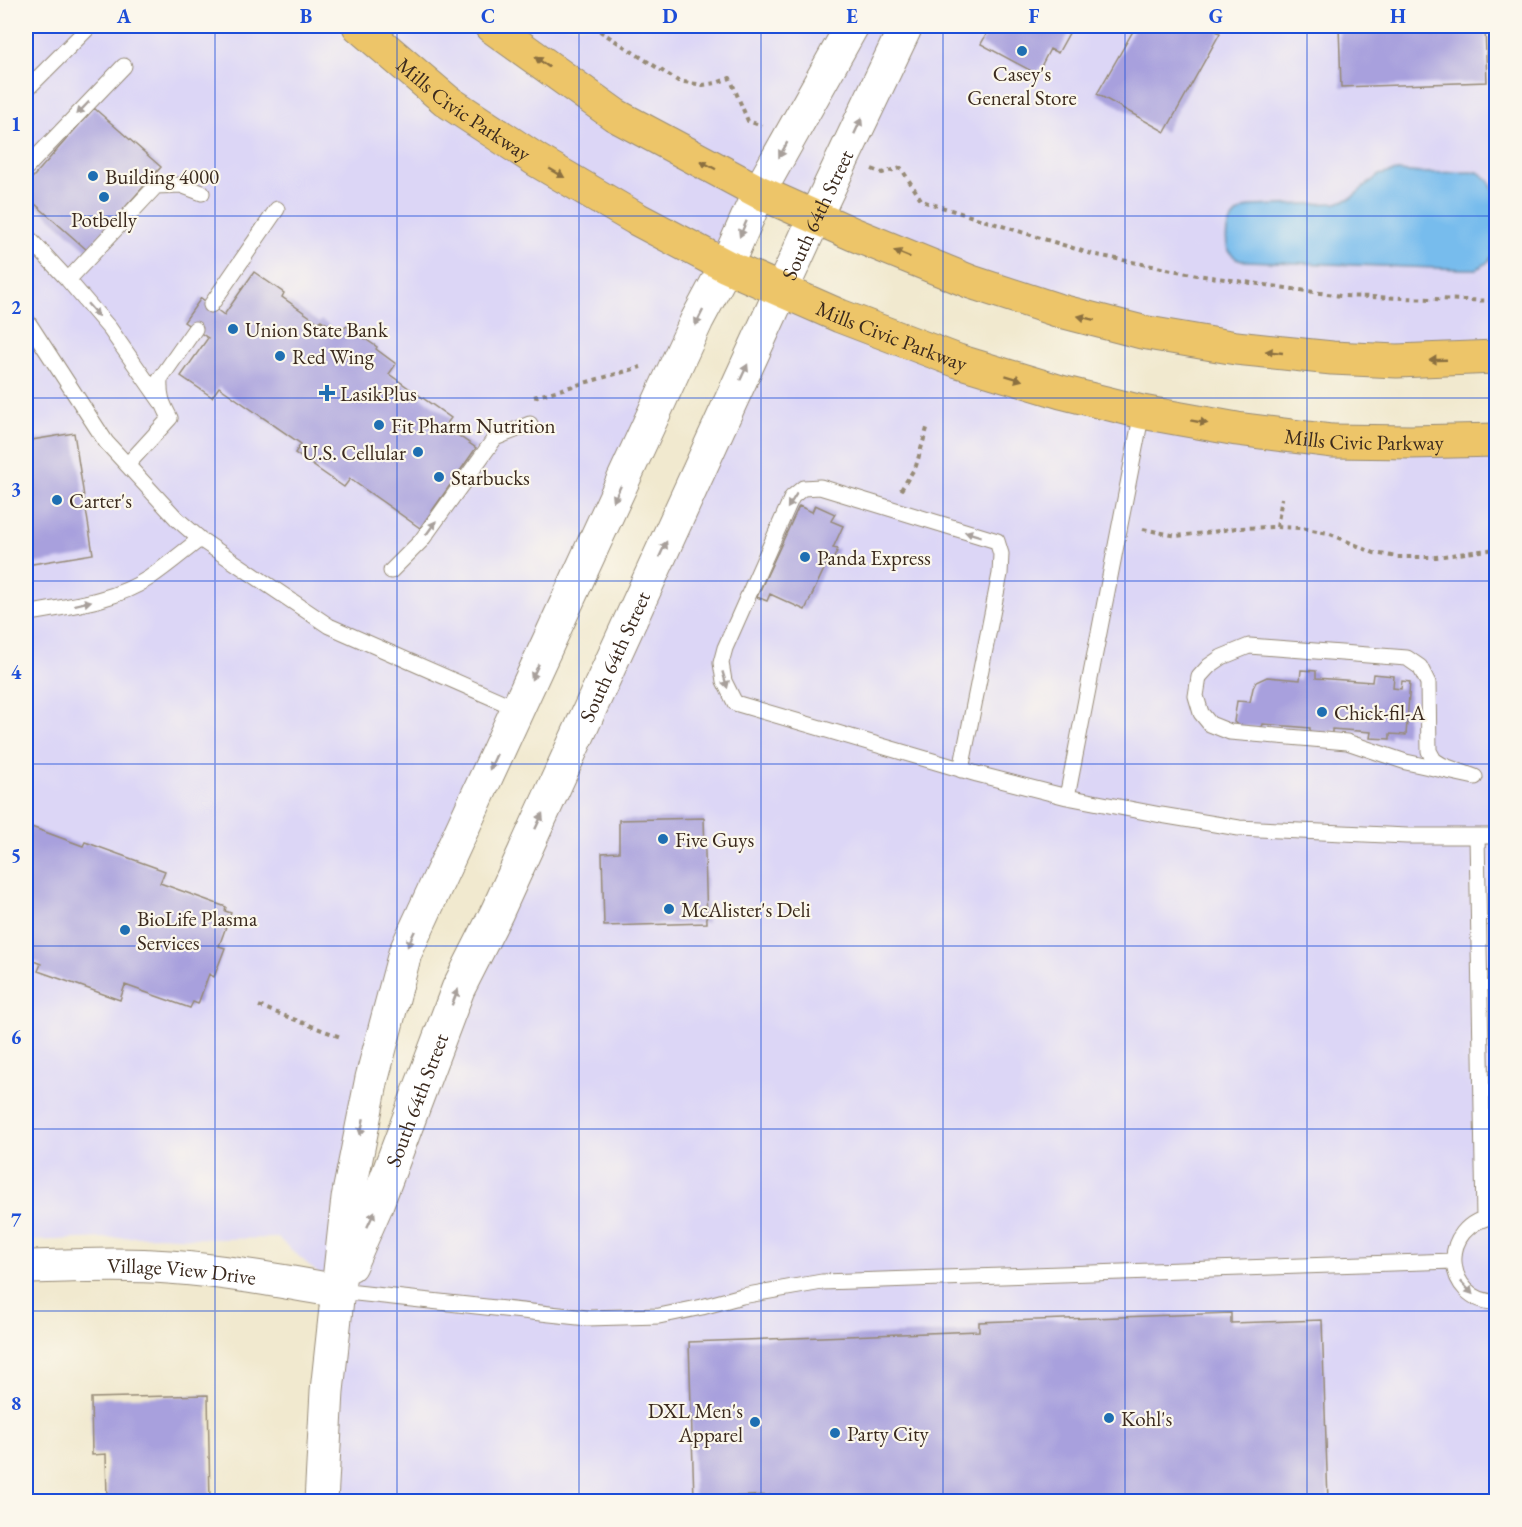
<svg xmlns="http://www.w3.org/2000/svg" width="1522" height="1527" font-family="'EB Garamond',serif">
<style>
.built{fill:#dcd6f6}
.water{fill:#77bced;stroke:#597386;stroke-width:1.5}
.building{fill:#a8a0dd}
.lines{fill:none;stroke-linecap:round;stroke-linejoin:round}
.service-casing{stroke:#968a76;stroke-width:17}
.tertiary-casing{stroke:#968a76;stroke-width:35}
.primary-casing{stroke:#968a76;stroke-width:35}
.path{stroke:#968a76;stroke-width:4;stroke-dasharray:4.5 4.5;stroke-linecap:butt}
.service{stroke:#fff;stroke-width:15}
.tertiary{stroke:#fff;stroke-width:33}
.primary{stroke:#edc569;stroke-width:33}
.oneway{fill:#8b7040}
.oneway2{fill:#a79f9a}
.grid{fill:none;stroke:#1d4ed8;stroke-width:1.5;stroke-opacity:0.55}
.poi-dot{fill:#1f6fb2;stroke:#fbf7ec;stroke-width:2}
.labels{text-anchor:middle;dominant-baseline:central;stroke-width:4.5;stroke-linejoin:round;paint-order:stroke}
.poi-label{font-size:21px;fill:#3b2a1e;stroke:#fbf7ec;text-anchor:start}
.street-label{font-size:21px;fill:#3b2a1e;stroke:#fbf7ec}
.neatline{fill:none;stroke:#1d4ed8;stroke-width:2}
.grid-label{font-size:20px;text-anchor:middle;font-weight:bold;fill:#1d4ed8}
</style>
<rect width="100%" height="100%" fill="#fbf7ec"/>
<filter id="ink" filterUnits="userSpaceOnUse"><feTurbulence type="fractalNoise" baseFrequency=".0167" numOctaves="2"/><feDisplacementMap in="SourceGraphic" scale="12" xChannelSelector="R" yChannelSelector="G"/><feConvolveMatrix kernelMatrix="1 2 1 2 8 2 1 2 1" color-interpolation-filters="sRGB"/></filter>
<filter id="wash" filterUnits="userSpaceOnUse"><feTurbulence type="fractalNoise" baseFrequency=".008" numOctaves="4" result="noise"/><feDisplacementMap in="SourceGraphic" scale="24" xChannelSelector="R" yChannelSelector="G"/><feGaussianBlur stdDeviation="1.35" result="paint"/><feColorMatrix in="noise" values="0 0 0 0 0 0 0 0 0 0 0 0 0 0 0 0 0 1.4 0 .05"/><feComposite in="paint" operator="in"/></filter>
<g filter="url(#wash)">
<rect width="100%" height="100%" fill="#f1e9cf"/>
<path class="built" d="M26 26H1496V357L1142 332 760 192 405 953 338 1288 781 290 1142 412 1496 440V1501H321L338 1291 278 1238 216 1239 158 1236 26 1241Z"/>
<path class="water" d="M1397 171 1422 173 1478 172 1489 180 1495 195 1496 242 1494 254 1488 262 1477 269H1463L1245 261 1236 258 1228 251C1223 229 1229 213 1252 206L1337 203 1351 198 1379 175Z"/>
<g id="blocks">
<path class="building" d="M991 26H1073L1058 53 1050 49 1037 74 981 44Z
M1136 26H1206L1220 33 1165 132 1097 94Z
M1339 26H1485L1487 82 1341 87Z
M94 108 161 167 87 250 26 196V185Z
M254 272 284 293 282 297 319 323 321 320 341 333 346 326 377 347 376 349 396 364 389 374 451 418 445 426 476 448 420 528 350 479 344 487 295 453 301 444 219 387 212 397 181 376 208 338 184 322 201 298 224 315Z
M74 433 93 554 26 565V441Z
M815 505 835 514 831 521 843 526 833 548 838 549 830 566 826 565 805 610 770 594 767 601 757 597 799 506 812 512Z
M1301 670 1316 671V678L1372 682 1373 674 1394 676 1393 688 1401 689 1402 681 1410 682 1406 735 1390 734V739L1370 738 1371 732 1332 729V735L1310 732V728L1263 724 1262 727 1239 726 1234 722 1237 701 1250 702 1253 688 1256 682 1267 677 1300 680Z
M704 818 707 923 604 926 602 853 619 852V820Z
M26 825 83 846 85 842 165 871 160 883 226 907 225 911 231 913 219 946 225 948 214 977 209 974 198 1004 193 1002 190 1008 125 985 120 1000 38 971 41 964 26 958Z
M1231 1313V1323L1322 1320 1328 1502H772V1495L694 1498 689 1342 979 1331V1322Z
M208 1395 210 1502H94V1499H107L106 1454 92 1455 91 1398Z"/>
</g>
</g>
<g filter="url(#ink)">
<use href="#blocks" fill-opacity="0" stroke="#968a76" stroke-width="1.5"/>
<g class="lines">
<g class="service-casing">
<path id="service" d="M26 90 90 26
M26 168 124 66
M26 235 68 280 110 329 161 402
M68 280 156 186 181 185 202 193
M211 305 277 209
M26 319 106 442 177 519 200 539 329 626 518 709
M127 465 170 418C162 403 159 396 160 379L195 329
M391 571 421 541 495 438 530 424
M26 614C67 606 113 602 149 578 167 566 183 552 200 539
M1249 646 1407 658 1420 667 1428 683 1429 751 1434 760 1442 765 1475 777 1406 762 1347 742 1230 732 1210 724 1201 713 1196 696 1199 677 1209 666 1222 657Z
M961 770 1000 574 1001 554 997 541 820 487 803 488 792 497 725 648 721 663 724 681 735 703 977 774 1067 797 1161 815 1239 828 1407 836H1496
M1067 797 1142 412
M1477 836 1484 1218
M1496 1216C1435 1224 1445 1302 1496 1302
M338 1291 587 1318 659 1316 702 1307 742 1296 822 1282 1454 1261"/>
</g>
<g class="tertiary-casing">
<g id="tertiary">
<path id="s1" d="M350 1265 376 1206 458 989 497 912 815 217 906 26"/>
<path id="s2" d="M26 1267C73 1266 121 1263 169 1267 226 1271 281 1281 338 1291"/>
<path d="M321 1502 327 1391 348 1198 372 1078 405 953 697 320 726 266 759 192 852 26"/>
</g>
</g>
<g class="primary-casing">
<g id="primary">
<path id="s3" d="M359 26 447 101 538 161 635 218 726 266 840 316 958 361 1061 392 1142 412 1237 429 1332 441 1411 442 1496 440"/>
<path d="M491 26 615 115 759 192 853 234 971 282 1057 310 1142 332 1236 348 1332 358 1397 361 1496 357"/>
</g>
</g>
<path class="path" d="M592 26 678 81 703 85 716 83 730 78 748 121 762 126
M872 169 882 173 901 168 922 201 1092 254 1197 275 1341 296 1496 301
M534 397 641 367
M901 490 916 466 928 425
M1277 527 1282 498
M1143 529 1177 536 1213 532 1236 528 1277 527 1301 528 1328 533 1374 553 1397 557H1436L1496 549
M259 1006 343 1038"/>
<use href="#service" class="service"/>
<use href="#tertiary" class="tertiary"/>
<use href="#primary" class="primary"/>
</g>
<defs><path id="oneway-solid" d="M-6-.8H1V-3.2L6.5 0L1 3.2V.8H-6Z" transform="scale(1.5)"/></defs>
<g class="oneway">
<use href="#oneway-solid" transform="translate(542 62) rotate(-144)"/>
<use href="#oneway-solid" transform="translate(708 165) rotate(-152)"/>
<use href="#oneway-solid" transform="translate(557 173) rotate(30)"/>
<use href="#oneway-solid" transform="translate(902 254) rotate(-158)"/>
<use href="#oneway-solid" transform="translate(1086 318) rotate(-166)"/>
<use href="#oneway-solid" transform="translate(1274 352) rotate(-174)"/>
<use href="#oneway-solid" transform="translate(1438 360) rotate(178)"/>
<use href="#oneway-solid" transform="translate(1014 378) rotate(17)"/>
<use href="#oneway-solid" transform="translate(1199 422) rotate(10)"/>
</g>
<g class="oneway2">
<use href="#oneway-solid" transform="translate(83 108) rotate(134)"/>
<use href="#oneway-solid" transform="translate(858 126) rotate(-65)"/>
<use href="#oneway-solid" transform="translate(783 150) rotate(119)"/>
<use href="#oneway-solid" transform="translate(743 229) rotate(114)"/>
<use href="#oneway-solid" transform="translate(93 310) rotate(49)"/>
<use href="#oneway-solid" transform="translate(699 318) rotate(117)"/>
<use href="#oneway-solid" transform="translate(744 372) rotate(-65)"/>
<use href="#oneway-solid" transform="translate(617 494) rotate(115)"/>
<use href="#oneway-solid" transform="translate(792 501) rotate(122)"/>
<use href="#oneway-solid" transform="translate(431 528) rotate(-54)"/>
<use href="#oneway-solid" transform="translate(973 534) rotate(-163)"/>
<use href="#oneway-solid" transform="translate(663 549) rotate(-65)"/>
<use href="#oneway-solid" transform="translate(83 603) rotate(-13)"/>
<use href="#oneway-solid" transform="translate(535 672) rotate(115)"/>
<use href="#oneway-solid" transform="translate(725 680) rotate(73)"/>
<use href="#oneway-solid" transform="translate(493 762) rotate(115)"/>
<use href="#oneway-solid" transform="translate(539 821) rotate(-65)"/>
<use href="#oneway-solid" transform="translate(411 939) rotate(115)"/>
<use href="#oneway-solid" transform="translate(455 997) rotate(-69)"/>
<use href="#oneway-solid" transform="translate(362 1127) rotate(101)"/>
<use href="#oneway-solid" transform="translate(371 1219) rotate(-65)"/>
<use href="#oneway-solid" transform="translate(1467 1288) rotate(47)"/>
</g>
</g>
<path class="grid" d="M215 26V1502M397 26V1502M579 26V1502M761 26V1502M943 26V1502M1125 26V1502M1307 26V1502M26 216H1496M26 398H1496M26 581H1496M26 764H1496M26 946H1496M26 1129H1496M26 1311H1496"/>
<g class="poi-dot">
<circle cx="1022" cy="51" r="6"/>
<circle cx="93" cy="176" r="6"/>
<circle cx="104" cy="197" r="6"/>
<circle cx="233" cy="329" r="6"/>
<circle cx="280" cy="356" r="6"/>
<path d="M324 384h6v6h6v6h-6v6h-6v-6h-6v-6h6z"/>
<circle cx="379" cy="425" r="6"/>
<circle cx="418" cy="452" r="6"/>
<circle cx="439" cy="477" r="6"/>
<circle cx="57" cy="500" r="6"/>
<circle cx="805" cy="557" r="6"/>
<circle cx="1322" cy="712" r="6"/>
<circle cx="663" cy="839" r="6"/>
<circle cx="669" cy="909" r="6"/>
<circle cx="125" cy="930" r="6"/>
<circle cx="1109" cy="1418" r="6"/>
<circle cx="755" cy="1422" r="6"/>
<circle cx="835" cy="1433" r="6"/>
</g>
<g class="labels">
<g class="poi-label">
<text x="1022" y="73" text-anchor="middle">Casey's<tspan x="1022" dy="24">General Store</tspan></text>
<text x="105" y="176">Building 4000</text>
<text x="104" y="219" text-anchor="middle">Potbelly</text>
<text x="245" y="329">Union State Bank</text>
<text x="292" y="356">Red Wing</text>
<text x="340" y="393">LasikPlus</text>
<text x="391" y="425">Fit Pharm Nutrition</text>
<text x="406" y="452" text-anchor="end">U.S. Cellular</text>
<text x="451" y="477">Starbucks</text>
<text x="69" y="500">Carter's</text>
<text x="817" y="557">Panda Express</text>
<text x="1334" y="712">Chick-fil-A</text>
<text x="675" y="839">Five Guys</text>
<text x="681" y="909">McAlister's Deli</text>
<text x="137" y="918">BioLife Plasma<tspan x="137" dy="24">Services</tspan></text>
<text x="743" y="1410" text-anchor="end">DXL Men's<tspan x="743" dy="24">Apparel</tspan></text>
<text x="1121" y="1418">Kohl's</text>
<text x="847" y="1433">Party City</text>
</g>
<g class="street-label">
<text stroke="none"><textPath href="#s3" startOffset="134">Mills Civic Parkway</textPath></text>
<text stroke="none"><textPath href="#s1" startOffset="1150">South 64th Street</textPath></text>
<text stroke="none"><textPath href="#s3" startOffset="620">Mills Civic Parkway</textPath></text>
<text stroke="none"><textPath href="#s3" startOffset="1106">Mills Civic Parkway</textPath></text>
<text stroke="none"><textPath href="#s1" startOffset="664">South 64th Street</textPath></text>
<text stroke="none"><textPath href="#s1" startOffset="178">South 64th Street</textPath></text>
<text stroke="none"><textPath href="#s2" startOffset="156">Village View Drive</textPath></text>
</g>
</g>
<rect width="1522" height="1527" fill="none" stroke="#fbf7ec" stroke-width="66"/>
<rect x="33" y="33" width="1456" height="1461" class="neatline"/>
<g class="grid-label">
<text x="124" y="23">A</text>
<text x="306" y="23">B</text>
<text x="488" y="23">C</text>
<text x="670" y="23">D</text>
<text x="852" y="23">E</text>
<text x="1034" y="23">F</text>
<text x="1216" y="23">G</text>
<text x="1398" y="23">H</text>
<text x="16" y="131">1</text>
<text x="16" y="314">2</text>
<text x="16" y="496">3</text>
<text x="16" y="679">4</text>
<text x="16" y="862">5</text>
<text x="16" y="1044">6</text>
<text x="16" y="1227">7</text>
<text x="16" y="1410">8</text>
</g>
</svg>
